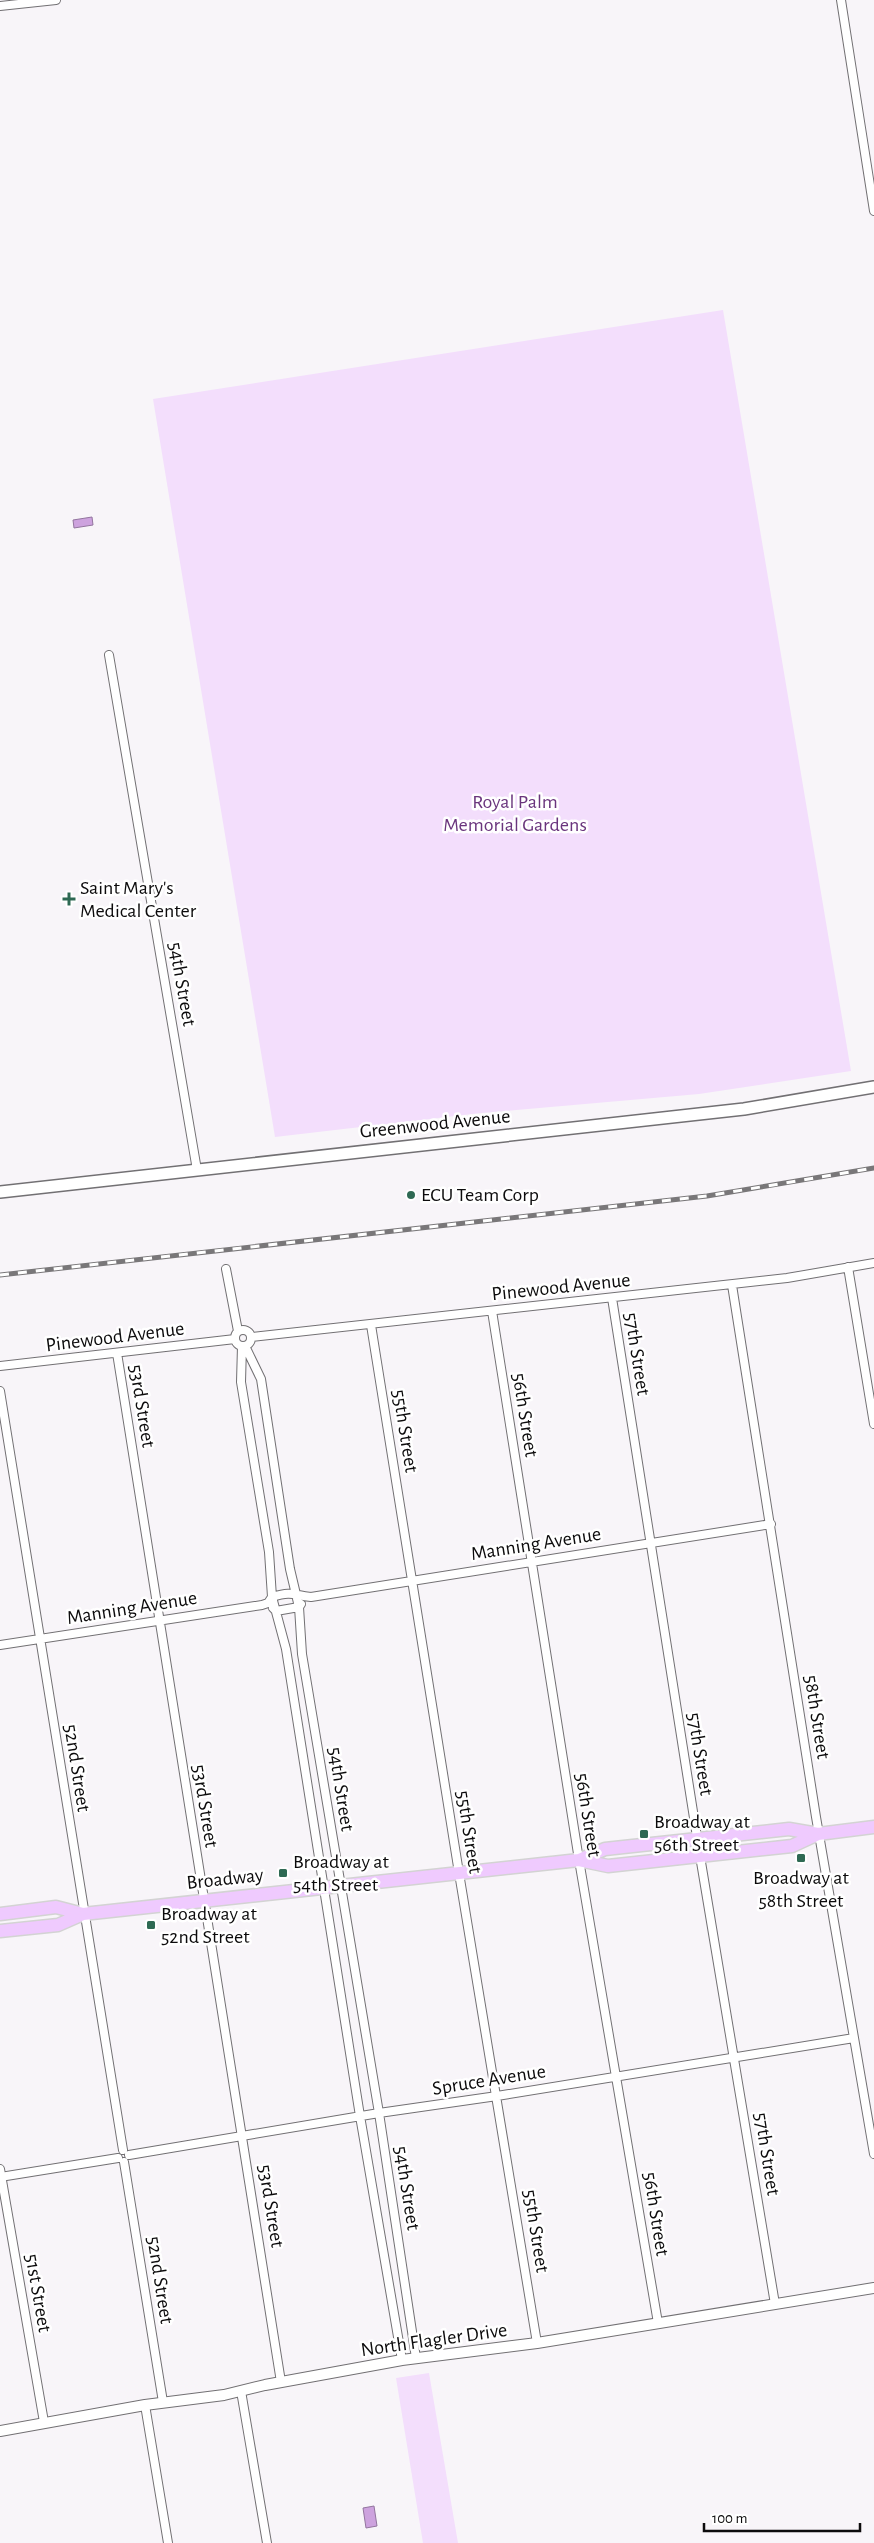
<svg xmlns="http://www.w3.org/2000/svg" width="874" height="2543" font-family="'Alegreya Sans',sans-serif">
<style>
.green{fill:#f3defc}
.water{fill:#cda2de;stroke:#93759f}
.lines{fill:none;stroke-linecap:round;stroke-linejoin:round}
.minor-casing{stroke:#727073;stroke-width:10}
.tertiary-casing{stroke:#727073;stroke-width:12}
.secondary-casing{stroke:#727073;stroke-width:14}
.primary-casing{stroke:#d3d3d3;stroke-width:15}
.minor{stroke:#fff;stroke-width:8}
.tertiary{stroke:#fff;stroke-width:10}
.secondary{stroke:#fff;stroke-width:11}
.primary{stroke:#efcafe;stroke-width:12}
.rail-casing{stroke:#797779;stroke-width:5}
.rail{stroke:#fff;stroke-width:3;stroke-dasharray:9;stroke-linecap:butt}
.poi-dot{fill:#2e6953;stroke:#fff;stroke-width:2}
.labels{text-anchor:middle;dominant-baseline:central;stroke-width:5;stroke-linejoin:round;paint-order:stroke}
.park-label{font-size:20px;fill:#6a357d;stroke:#fff}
.poi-label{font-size:20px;fill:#0c0b0c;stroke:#fff;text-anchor:start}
.street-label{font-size:20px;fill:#0c0b0c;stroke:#fff}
</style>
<rect width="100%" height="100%" fill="#f8f5f9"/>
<path class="green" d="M723 310 851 1071 699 1094 481 1113 275 1137 153 399Z
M429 2373 458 2543H423L396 2378Z"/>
<path class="water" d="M92 517 93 525 74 528 73 520Z
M374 2506 377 2526 366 2528 363 2508Z"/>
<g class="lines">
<g class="minor-casing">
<path id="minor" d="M841 0 874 211
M0 6 56 0
M109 655 197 1170
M848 1267 874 1424
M226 1269 238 1331
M732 1285 816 1817 874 2154
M612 1298 700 1856 775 2304
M492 1311 579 1860 658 2323
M371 1325 459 1873 537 2343
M235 1338a8 8 0 1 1 16 0a8 8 0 1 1-16 0Z
M251 1337 787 1278 874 1263
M242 1346 241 1382 269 1552 272 1597 286 1649 360 2116 402 2360
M245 1346 261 1379 290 1569 299 1607 302 1654 379 2113 416 2358
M117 1353 281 2382
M0 1366 235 1339
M0 1391 123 2150
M273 1608 276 1611 299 1607 301 1604
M0 1645 262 1605 268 1603 272 1597C293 1591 292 1595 311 1597L771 1524
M129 2155 379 2113 497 2096 854 2038
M124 2162 163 2402
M0 2169 44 2422
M0 2177 118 2158
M241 2391 267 2543
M145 2405 168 2543"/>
</g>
<g class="tertiary-casing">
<path id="tertiary" d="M0 2431 145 2405 224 2395 265 2385 402 2360 537 2343 874 2288"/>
</g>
<g class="secondary-casing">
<path id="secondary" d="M0 1192 744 1109 874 1087"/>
</g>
<g class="primary-casing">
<path id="primary" d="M579 1860 608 1866 792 1846 818 1834
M0 1914 56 1907 83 1914
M0 1931 58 1925 83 1914 579 1860 605 1849 789 1829 818 1834 874 1827"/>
</g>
<use href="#minor" class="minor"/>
<use href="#tertiary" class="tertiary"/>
<use href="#secondary" class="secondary"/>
<use href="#primary" class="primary"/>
<g class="rail-casing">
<path id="rail" d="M0 1275 707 1196 874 1168"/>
</g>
<use href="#rail" class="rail"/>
</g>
<g class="poi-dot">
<path d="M66.5 891.5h5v5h5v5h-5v5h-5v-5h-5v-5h5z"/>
<circle cx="411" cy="1195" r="5"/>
<rect x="639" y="1829" width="10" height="10" rx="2.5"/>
<rect x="796" y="1853" width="10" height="10" rx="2.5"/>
<rect x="278" y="1868" width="10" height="10" rx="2.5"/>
<rect x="146" y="1920" width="10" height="10" rx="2.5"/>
</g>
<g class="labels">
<g class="park-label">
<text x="515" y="802">Royal Palm<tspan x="515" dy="23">Memorial Gardens</tspan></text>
</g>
<g class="poi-label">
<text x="80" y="888">Saint Mary's<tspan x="80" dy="23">Medical Center</tspan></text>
<text x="421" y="1195">ECU Team Corp</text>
<text x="654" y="1822">Broadway at<tspan x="654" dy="23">56th Street</tspan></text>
<text x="293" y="1862">Broadway at<tspan x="293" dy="23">54th Street</tspan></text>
<text x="801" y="1878" text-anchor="middle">Broadway at<tspan x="801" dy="23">58th Street</tspan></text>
<text x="161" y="1914">Broadway at<tspan x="161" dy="23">52nd Street</tspan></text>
</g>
<g class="street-label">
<text transform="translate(182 984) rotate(80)">54th Street</text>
<text transform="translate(435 1124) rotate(-6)">Greenwood Avenue</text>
<text transform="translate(561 1287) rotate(-6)">Pinewood Avenue</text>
<text transform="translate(115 1337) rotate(-7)">Pinewood Avenue</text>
<text transform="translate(637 1354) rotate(81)">57th Street</text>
<text transform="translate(142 1406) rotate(81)">53rd Street</text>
<text transform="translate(525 1415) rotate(81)">56th Street</text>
<text transform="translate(405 1431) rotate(81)">55th Street</text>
<text transform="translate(536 1544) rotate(-9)">Manning Avenue</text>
<text transform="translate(132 1608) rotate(-9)">Manning Avenue</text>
<text transform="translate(817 1717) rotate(81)">58th Street</text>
<text transform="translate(700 1754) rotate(81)">57th Street</text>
<text transform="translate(77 1768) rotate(81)">52nd Street</text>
<text transform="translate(341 1789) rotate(81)">54th Street</text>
<text transform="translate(205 1806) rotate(81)">53rd Street</text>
<text transform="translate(588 1815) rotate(81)">56th Street</text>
<text transform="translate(469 1832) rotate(81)">55th Street</text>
<text transform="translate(225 1879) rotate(-6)">Broadway</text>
<text transform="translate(489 2080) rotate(-9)">Spruce Avenue</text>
<text transform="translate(767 2154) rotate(81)">57th Street</text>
<text transform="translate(407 2188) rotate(81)">54th Street</text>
<text transform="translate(271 2206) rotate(81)">53rd Street</text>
<text transform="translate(656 2214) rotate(81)">56th Street</text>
<text transform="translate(536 2231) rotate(81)">55th Street</text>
<text transform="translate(160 2280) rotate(81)">52nd Street</text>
<text transform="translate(38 2293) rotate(80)">51st Street</text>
<text transform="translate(434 2340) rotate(-8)">North Flagler Drive</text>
</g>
</g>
<path d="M704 2523v8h156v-8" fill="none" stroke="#0c0b0c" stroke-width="2.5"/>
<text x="712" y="2523" font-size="15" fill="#0c0b0c" stroke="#ffffff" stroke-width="4" paint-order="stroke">100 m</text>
</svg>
